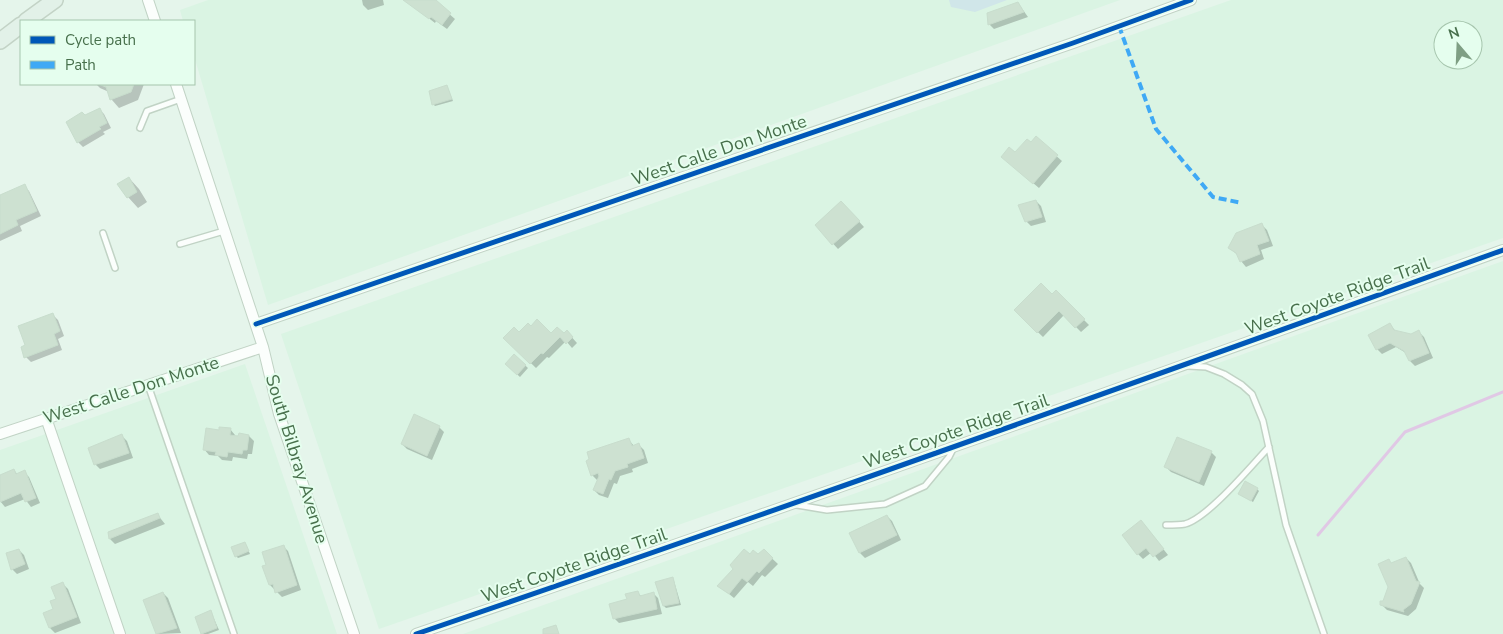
<svg xmlns="http://www.w3.org/2000/svg" width="1503" height="634" font-family="'Nunito Sans',sans-serif">
<style>
.residential{fill:#daf4e3;fill-rule:evenodd}
.green{fill:#d0e6e9}
.shadow{fill:#0003}
.lines{fill:none;stroke-linecap:round;stroke-linejoin:round}
.stream{stroke:#e0c8e5;stroke-width:3}
.building{fill:#cde1d1;stroke:#c8ddcd}
.lane-casing{stroke:#c1d3c5;stroke-width:8}
.street-casing{stroke:#c1d3c5;stroke-width:12}
.primary-casing{stroke:#c3d3c6;stroke-width:18}
.lane{stroke:#fbfefc;stroke-width:5}
.street{stroke:#fbfefc;stroke-width:10}
.primary{stroke:#e2f1e8;stroke-width:15}
.quiet{stroke:#3fa9f5;stroke-width:4;stroke-dasharray:8 4;stroke-linecap:butt}
.cycleway-casing{stroke:#e5feee;stroke-width:8}
.cycleway{stroke:#0057b8;stroke-width:5}
.labels{text-anchor:middle;dominant-baseline:central;stroke-width:4;stroke-linejoin:round;paint-order:stroke}
.street-label{font-size:18px;fill:#48704c;stroke:#e5feee}
</style>
<rect width="100%" height="100%" fill="#e5f5eb"/>
<path class="residential" d="M208 0H1120L268 305 194 56V21H183L180 10Z
M1231 0H1503V238L379 629 281 334ZM1443 30H1473V60H1443Z
M1503 261V634H463Z
M245 364 337 634H0V450Z"/>
<path class="green" d="M949 0H1007L975 12 951 7Z"/>
<path class="shadow" d="M358 0H383L384 5 368 10 363 5 362 0Z
M405 0H433L455 19 447 29 436 21 435 23Z
M1018 3 1028 17 994 29 989 24Z
M96 84H144L138 100 119 108 112 100 109 92 100 88Z
M447 86 453 101 435 106 433 104Z
M99 109 104 114 111 128 103 132 105 134 83 147 78 142 85 116Z
M1036 138 1062 161 1039 188 1008 162 1015 154 1031 144Z
M129 178 139 189 147 202 138 208 128 197Z
M24 186 29 191 41 216 20 226 22 231 0 241V197Z
M1036 201 1041 206 1046 222 1031 226 1026 221Z
M841 202 864 227 838 249 816 225Z
M1262 225 1267 230 1273 246 1261 250 1264 259 1246 267 1241 261 1238 255 1229 248Z
M1056 292 1089 325 1081 332 1064 315 1043 337 1015 310 1052 295Z
M53 315 58 320 64 336 58 339 62 350 31 362 26 357 27 346Z
M1390 324 1396 332 1411 335 1419 332 1424 337 1433 358 1415 366 1410 361 1406 353 1396 347 1382 354 1377 349Z
M567 332 577 343 572 348 566 341 549 358 547 357 536 368 505 338 519 334 564 335Z
M514 355 528 368 520 377 506 364Z
M439 427 444 432 432 460 407 449 402 444Z
M230 429 235 435V437L249 436 254 441 252 454H248L247 459 233 457 232 461 222 460 218 456 209 455 204 449 220 431Z
M122 436 127 441 133 458 100 469 95 464Z
M629 440 634 446 639 445 644 450 648 463 632 469 633 472 620 476 617 484 614 483 608 498 599 495 594 490 598 481 592 475Z
M1211 452 1216 457 1204 486 1171 472 1166 467Z
M14 470 18 475 24 472 29 477 40 503 31 507 25 499 5 507 0 501V476Z
M1257 489 1259 491 1253 502 1241 495Z
M157 514 165 524 115 544 110 539V533Z
M887 516 892 521 901 540 865 558 860 553Z
M1146 527 1168 555 1159 561 1152 552 1143 559 1138 554Z
M245 543 250 554 238 558 236 556Z
M283 546 288 551 301 590 282 597 270 585 268 566Z
M19 550 24 555 29 569 17 574 12 569Z
M764 551 778 564 765 577 762 575 753 586 748 582 734 598 719 586 750 556H758Z
M1406 558 1411 563 1420 584 1424 588 1416 609 1408 616 1387 610 1382 605 1384 602 1389 587 1392 564Z
M672 579 674 581 681 605 666 608 664 606 656 583Z
M63 584 68 589 81 623 55 633 50 628 45 614 54 610Z
M163 593 168 598 181 633 157 634 144 600Z
M638 593 642 597 653 593 658 598 662 614 619 623 614 618Z
M211 612 219 630 208 634H203Z"/>
<g class="lines">
<path class="stream" d="M1318 535 1405 432 1503 392"/>
</g>
<path class="building" d="M403 0H436L451 13 442 25 431 17 429 19Z
M1018 2 1024 12 988 25 987 13Z
M98 84H134L131 92 110 100 106 87Z
M447 85 452 99 432 105 429 91Z
M100 108 107 123 99 127 101 129 77 143 66 122 82 112 85 115Z
M1036 136 1058 155 1033 184 1001 157 1009 147 1015 152 1027 139 1031 142Z
M129 177 137 192 127 198 117 184Z
M25 184 37 211 16 220 18 225 0 234V195Z
M1036 200 1042 217 1025 222 1018 205Z
M841 201 860 221 832 245 815 225Z
M1262 223 1269 241 1257 245 1260 254 1240 262 1236 253 1228 248 1236 233Z
M1041 283 1052 294 1056 290 1085 319 1075 328 1059 311 1037 333 1014 310Z
M53 313 60 331 54 334 58 345 24 358 21 347 25 345 18 326Z
M537 319 551 333 557 327 564 333 567 330 573 337 566 344 560 337 543 354 541 353 530 364 503 338 514 327 519 332 528 323 531 326Z
M1390 323 1394 330 1411 334 1419 330 1429 353 1409 361 1404 351 1390 343 1376 350 1368 335Z
M514 354 526 365 517 375 505 364Z
M414 414 440 426 427 456 401 444Z
M219 427 231 428 230 435 238 436 239 433 249 435 247 450H243L242 454 228 452 227 457 215 455 216 452 203 450 206 428 219 430Z
M122 434 129 453 94 465 88 448Z
M1177 437 1212 451 1199 482 1164 467Z
M629 438 632 446 639 443 644 458 627 464 628 467 615 471 611 480 609 479 603 494 593 490 599 476 598 473 591 476 586 461 589 459 587 452Z
M14 469 16 474 25 470 36 498 25 502 21 493 0 502V475Z
M1245 481 1258 488 1251 501 1238 494Z
M158 513 160 518 109 539 108 532Z
M887 515 897 535 859 553 849 533Z
M1141 520 1164 549 1153 557 1146 548 1137 555 1122 535Z
M245 542 249 551 235 557 231 547Z
M284 545 297 585 275 593 273 584 269 585 262 566 266 565 262 552Z
M19 549 25 564 11 570 6 553Z
M744 549 750 554 753 550 758 554 764 549 773 558 759 573 757 571 747 582 742 578 729 594 717 586 733 569 730 565Z
M1406 557 1416 581 1420 582 1411 604 1403 610 1404 612 1380 605V601H1383L1388 587 1378 564 1389 559 1391 563Z
M673 577 679 603 663 606 655 582Z
M63 582 77 617 49 628 43 613 53 609 50 601 56 599 51 587Z
M638 591 640 596 654 592 657 609 613 619 609 604 627 599 625 594Z
M163 592 177 628 156 634 143 600Z
M211 610 217 628 201 634 195 617Z
M556 625 559 634H543V629Z"/>
<g class="lines">
<g class="lane-casing">
<path id="lane" d="M140 128 147 111 181 99
M103 233 115 268
M180 244 224 231
M1188 366 1206 367 1224 374 1242 385 1252 394 1263 421 1286 525 1324 634
M148 385 234 634
M797 505 827 510 885 504 925 486 949 457 954 447
M1166 525C1172 525 1179 525 1185 524 1208 518 1251 466 1269 447"/>
</g>
<g class="street-casing">
<path id="street" d="M148 0 155 21
M176 84 263 347 279 414 354 634
M256 324 1073 43 1191 0
M46 418 120 634
M0 434 263 347
M416 634C780 510 1141 381 1503 250"/>
</g>
<g class="primary-casing">
<path id="primary" d="M26 21 55 0
M0 41 21 25"/>
</g>
<use href="#lane" class="lane"/>
<use href="#street" class="street"/>
<use href="#primary" class="primary"/>
<path class="quiet" d="M1119 26 1156 129 1213 197 1242 203"/>
<g class="cycleway-casing">
<path id="cycleway" d="M256 324 1073 43 1191 0
M416 634C780 510 1141 381 1503 250"/>
</g>
<use href="#cycleway" class="cycleway"/>
</g>
<g class="labels">
<g class="street-label">
<text transform="translate(719 150) rotate(-19)">West Calle Don Monte</text>
<text transform="translate(1337 296) rotate(-20)">West Coyote Ridge Trail</text>
<text transform="translate(131 390) rotate(-18)">West Calle Don Monte</text>
<text transform="translate(956 431) rotate(-19)">West Coyote Ridge Trail</text>
<text transform="translate(297 459) rotate(73)">South Bilbray Avenue</text>
<text transform="translate(574 565) rotate(-19)">West Coyote Ridge Trail</text>
</g>
</g>
<rect x="20" y="20" width="175" height="65" fill="#e5feee" stroke="#a6c5ad"/>
<rect x="30" y="36" width="25" height="8" fill="#0057b8" stroke="#a6c5ad"/>
<text x="65" y="45" font-size="15" fill="#48704c">Cycle path</text>
<rect x="30" y="61" width="25" height="8" fill="#3fa9f5" stroke="#a6c5ad"/>
<text x="65" y="70" font-size="15" fill="#48704c">Path</text>
<g transform="translate(1458 45) rotate(341)"><circle r="24" fill="#e5feee" stroke="#a6c5ad"/>
<path d="M0-4L9 19L0 12L-9 19Z" fill="#7f9f84"/>
<text y="-8" font-size="14" font-weight="bold" text-anchor="middle" fill="#48704c">N</text>
</g>
</svg>
